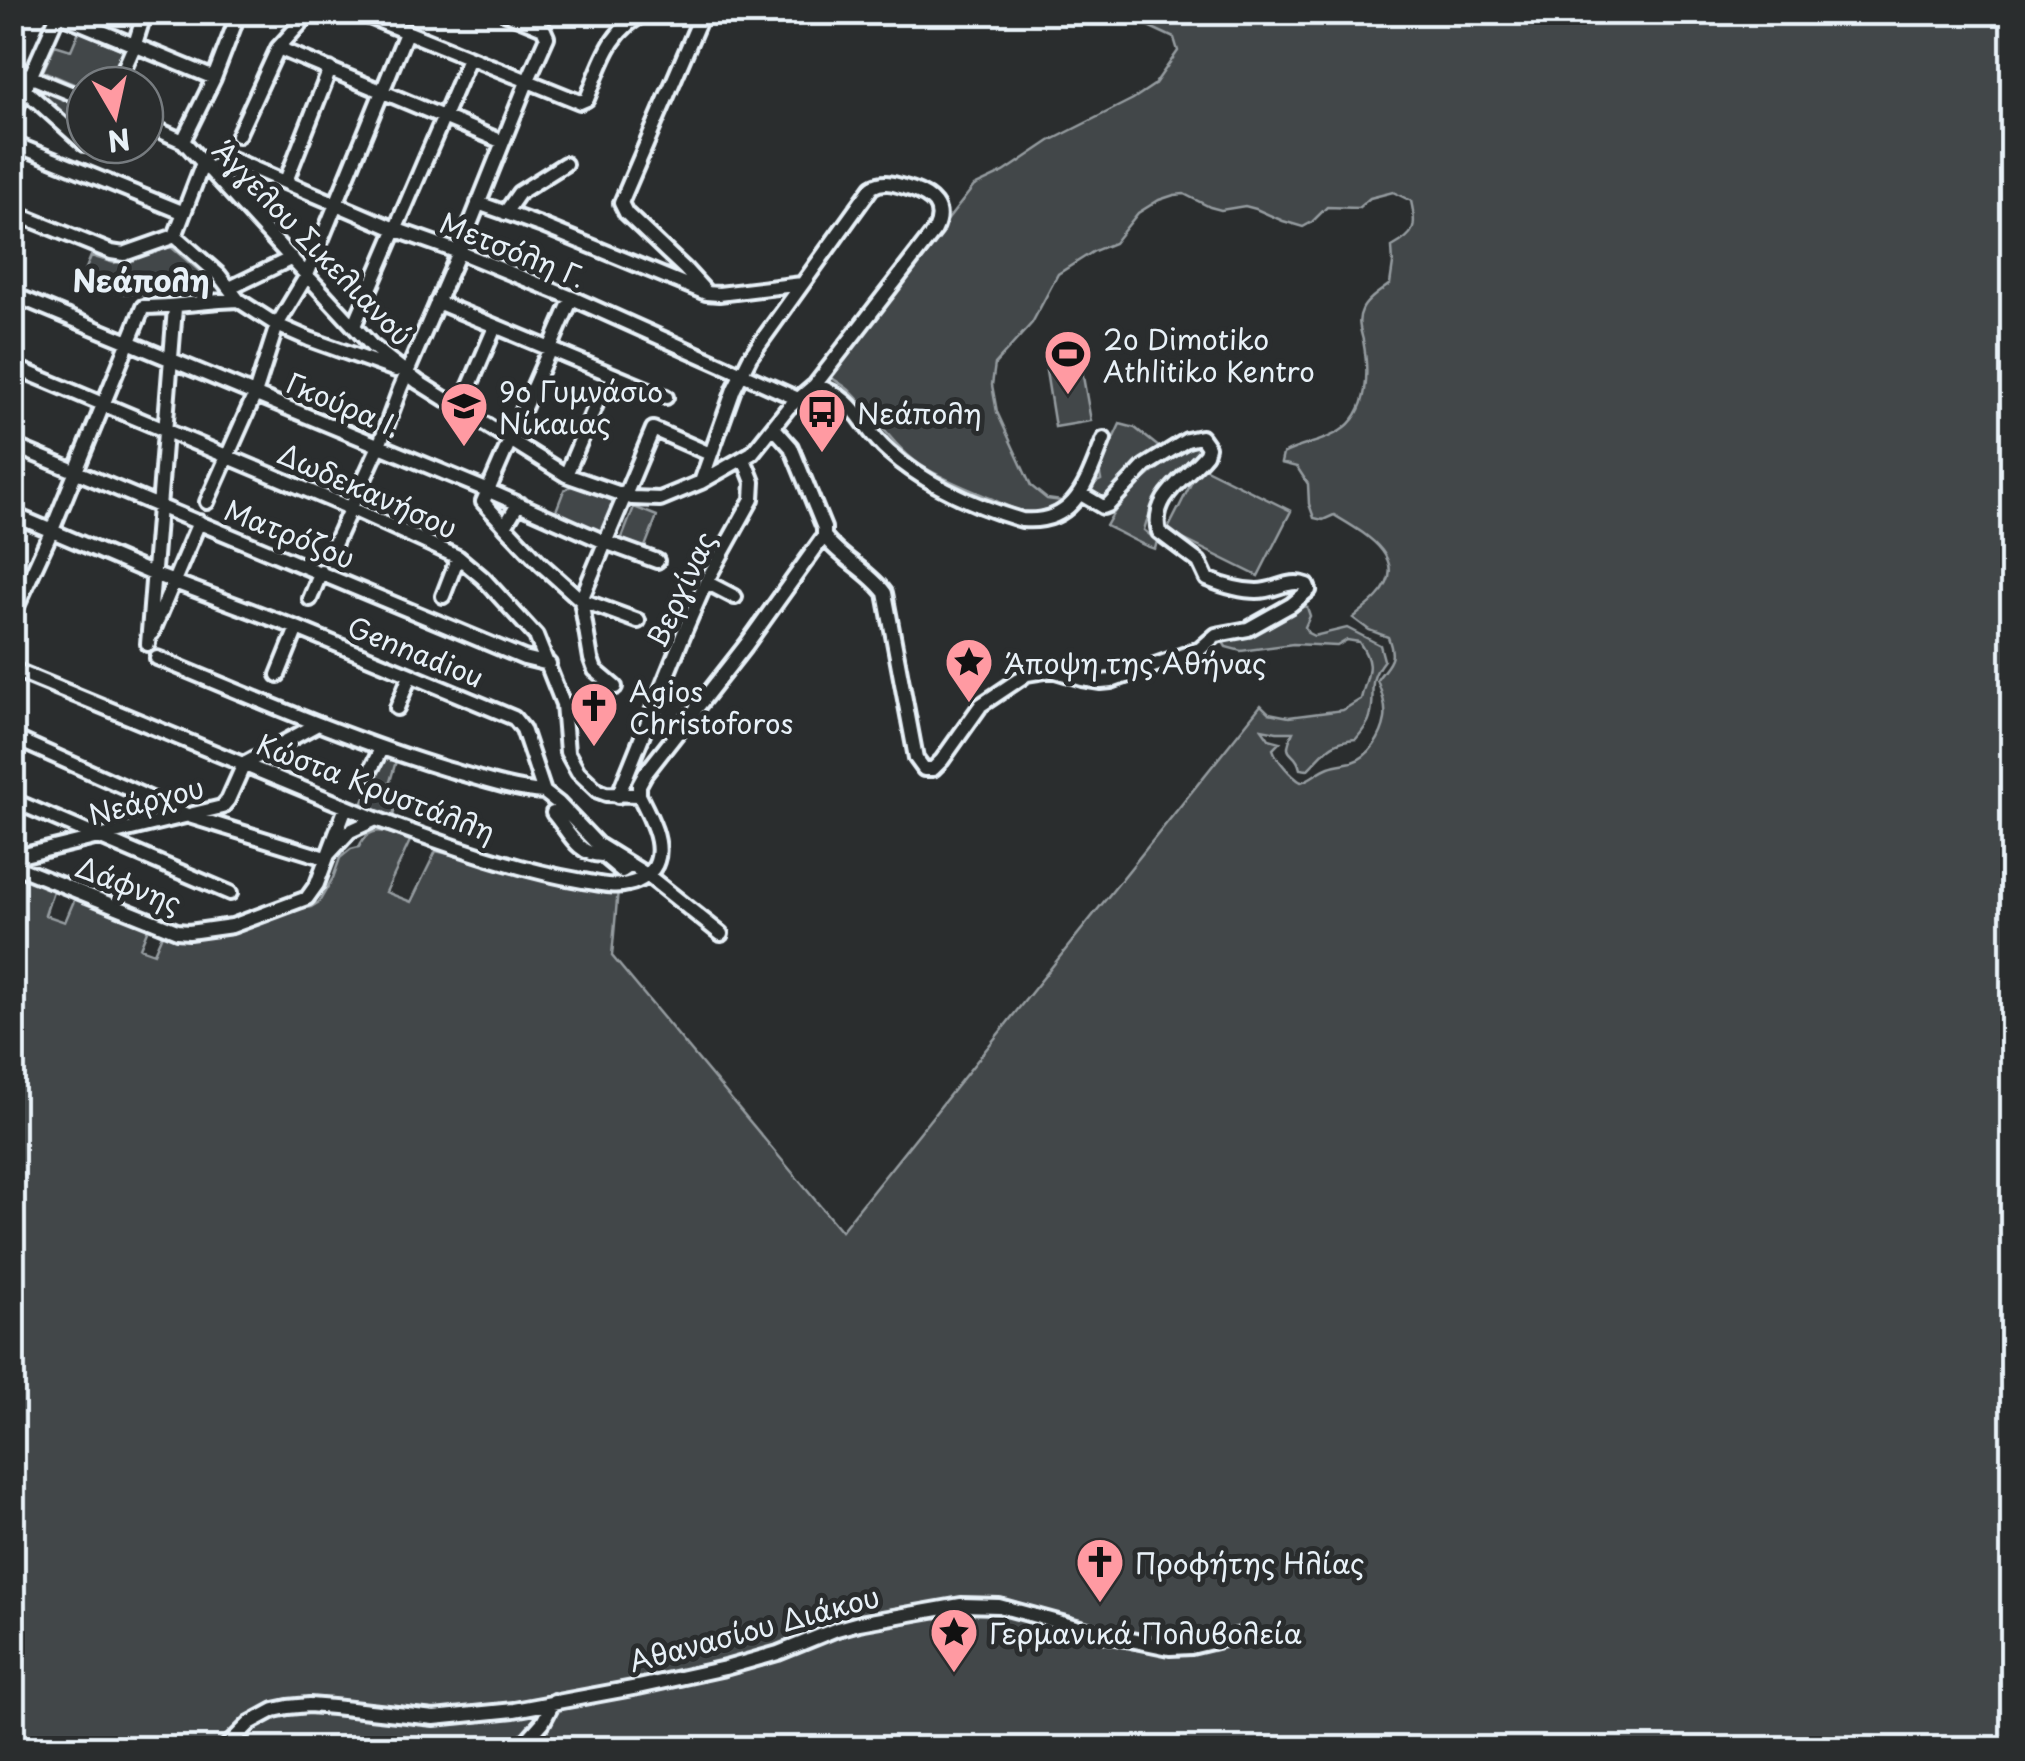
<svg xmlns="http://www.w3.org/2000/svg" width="2025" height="1761" font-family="'Playpen Sans',sans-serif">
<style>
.green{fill:#424648;stroke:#959ca0;stroke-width:2.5}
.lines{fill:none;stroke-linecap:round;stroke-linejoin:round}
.minor-casing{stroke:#e8f1f8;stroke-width:20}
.minor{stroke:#2a2d2e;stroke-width:12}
.labels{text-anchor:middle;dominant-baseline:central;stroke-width:10;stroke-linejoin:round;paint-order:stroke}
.street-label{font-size:28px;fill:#e8f1f8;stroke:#2a2d2e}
.poi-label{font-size:28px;fill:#e8f1f8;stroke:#2a2d2e;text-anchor:start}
.neighbourhood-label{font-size:30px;font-weight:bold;fill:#e8f1f8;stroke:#2a2d2e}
</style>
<rect width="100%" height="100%" fill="#2a2d2e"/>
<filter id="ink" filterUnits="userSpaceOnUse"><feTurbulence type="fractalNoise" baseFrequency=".01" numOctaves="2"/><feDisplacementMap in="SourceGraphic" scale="20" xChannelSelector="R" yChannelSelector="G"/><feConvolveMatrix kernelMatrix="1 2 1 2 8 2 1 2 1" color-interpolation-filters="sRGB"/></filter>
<g filter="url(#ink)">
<path class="green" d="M1120 13H2012V1748H13L12 869 55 885 45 915 65 922 76 896 149 926 140 948 154 953 164 930 176 934 261 915 311 907 319 902 333 878 340 858 351 849 359 847C370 821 391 833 410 841L386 892 411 902 436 851 564 882 618 889 612 956 841 1231 1261 705 1269 713 1289 717 1343 710 1361 699C1367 673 1376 667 1359 642L1347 640 1337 646 1293 644 1241 651 1226 647 1223 642 1224 638 1296 602 1307 607 1310 616 1305 627 1308 633 1314 636 1347 628 1380 645 1384 660C1365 684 1377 692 1370 717 1368 725 1362 732 1356 739 1328 741 1325 753 1307 770L1300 769C1296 748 1280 760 1293 732H1277L1262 729 1269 739 1280 742 1273 749C1276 759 1292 777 1301 782 1312 779 1318 771 1329 767 1337 764 1344 764 1352 762 1370 757 1382 736 1385 719 1387 707 1381 691 1377 680 1389 662 1397 661 1388 637L1369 630 1353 618C1361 611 1370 605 1377 597 1414 559 1362 532 1334 515L1323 520 1314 518 1309 504 1308 484 1297 467 1281 463 1283 454C1301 444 1322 443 1340 431 1370 412 1369 371 1363 340 1360 329 1357 320 1362 310 1366 300 1381 291 1390 284L1393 264 1392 247C1416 234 1417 227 1411 201L1393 192 1370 198 1358 208 1327 207 1312 222 1303 227 1283 221 1256 209 1245 206 1221 210 1210 207 1184 194 1174 195 1159 200 1138 213 1114 243 1094 251 1058 274 1032 323 995 364 992 385 997 412 1031 486 1047 499 1062 501C1034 521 1018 511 990 498 965 487 942 479 919 464 891 444 874 414 849 390 844 385 836 382 830 376L831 370 974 186 1004 172 1050 141 1133 99 1154 85 1178 51 1174 38Z
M79 31 123 50 107 85H85V89L43 71 55 45 71 50Z
M40 87 85 105V135L37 93Z
M171 247 216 285 199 298 171 300 141 294 117 293 81 281 91 256 114 263Z
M1081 365 1091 421 1055 427 1046 371Z
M1120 424 1135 428 1160 448 1139 466 1106 503 1089 493 1093 484 1101 480 1099 469Z
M1197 445 1200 452C1177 476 1152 497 1144 530L1157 541 1155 549C1142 546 1120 532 1106 526 1126 488 1159 465 1197 445Z
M1200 466 1291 511 1258 576 1167 531Z
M573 485 621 504 605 537 554 516 564 490Z
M634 507 657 516 643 552 620 543Z
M383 756 396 761 387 792 398 796 392 820 360 809Z"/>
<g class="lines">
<g class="minor-casing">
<path id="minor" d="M54 12 214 78
M357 12 580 102 587 99C602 63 609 29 648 12
M703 12 621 203 626 213 685 269 705 291
M278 48 503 142
M12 69 85 99
M117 85 135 44 145 12
M25 90 85 144
M12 118 59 12
M145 124 183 141 372 346 418 382 566 475 632 498 660 499 701 482 752 453 788 408 815 385 935 230C946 207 931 196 911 189 897 185 885 179 872 187L750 357 734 389 701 482
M238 135 278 48 311 12
M183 141 214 78 234 26 230 12
M12 143 182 212
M209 170 229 158 397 230 459 252 572 298 798 399
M286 181 330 69
M478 203 540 225 706 293 719 294 802 284
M12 212 111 252 124 254 175 236 219 275 238 300 277 325 309 339 396 370
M505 213 519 193 565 164
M175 236 203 163
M230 288 292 258
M12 294 489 491 605 542 657 561
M437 302 666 397
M354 326 469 58
M12 366 350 508 458 557 483 578 536 636 563 704 567 752 578 772 598 791 606 794 639 795
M815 385C860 400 858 425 889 452 926 485 975 506 1022 520 1077 525 1087 480 1104 439
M460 409 495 327
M12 445 524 658 549 664
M566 475 597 402
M207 502 255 394 277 325 307 275 406 33
M518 504 505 526 541 564 581 600 638 621
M12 514 153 574 297 628 514 718 523 729 544 792 558 803 597 844 647 875 721 934
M505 526 483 502 572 298
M824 536C841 559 868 570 885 593L916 758 924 769H933L942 760 981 705 1027 674 1052 670 1082 679 1101 682 1111 681 1200 649 1216 635 1248 629 1291 605 1309 590 1307 585C1289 578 1276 591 1257 591 1240 591 1224 586 1207 579L1199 562 1159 532C1150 496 1187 478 1206 454L1208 447 1201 437 1187 440 1145 466 1108 505 1103 507 1081 494
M333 547 379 446 400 389 459 252 527 82 547 37 543 28 504 12
M706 582 735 597
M443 596 458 557
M310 599 321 572
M12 617 52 530 143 307C176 307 206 301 238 300
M152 633 199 522
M148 644 175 308
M157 658C252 697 347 739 446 769 478 778 512 790 544 792
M12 669 376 819C443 843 512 869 583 881 597 883 613 888 628 884 640 882 654 872 657 861 664 841 648 813 639 795
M278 675 297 628
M615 687 595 670 591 659 581 600 653 429 710 454
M397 708 410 676
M12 737 189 816 325 858 350 831 376 819
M369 773 381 749
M639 795V785L645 774 746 645 824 536V528L791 447 774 428
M618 796 686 628 706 582 752 499 753 482 744 459
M12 800 230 893
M553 813C568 830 577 856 603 855L622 871 631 865
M12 858 222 807 228 800 244 764 316 725
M12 865 177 931 189 932 232 926 307 898 317 884 346 807
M225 1748 250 1723 274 1710 288 1707 309 1705 333 1707 434 1718 514 1710 638 1687 725 1668 778 1653 837 1629 859 1623 961 1605 999 1606 1102 1634 1170 1648 1191 1647 1245 1634
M520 1748 543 1722 554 1701"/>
</g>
<use href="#minor" class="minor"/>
</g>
</g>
<defs>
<g id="stadium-pin" transform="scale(2.5)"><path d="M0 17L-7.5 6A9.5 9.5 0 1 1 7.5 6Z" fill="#ff9aa2" stroke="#2a2d2e"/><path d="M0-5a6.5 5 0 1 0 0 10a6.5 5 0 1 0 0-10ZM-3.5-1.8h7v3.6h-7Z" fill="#111"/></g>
<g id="school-pin" transform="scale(2.5)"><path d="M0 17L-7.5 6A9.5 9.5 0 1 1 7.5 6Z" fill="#ff9aa2" stroke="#2a2d2e"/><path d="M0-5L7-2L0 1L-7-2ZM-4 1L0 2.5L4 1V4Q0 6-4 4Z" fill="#111"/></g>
<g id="bus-pin" transform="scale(2.5)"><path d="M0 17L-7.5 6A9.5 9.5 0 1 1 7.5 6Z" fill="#ff9aa2" stroke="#2a2d2e"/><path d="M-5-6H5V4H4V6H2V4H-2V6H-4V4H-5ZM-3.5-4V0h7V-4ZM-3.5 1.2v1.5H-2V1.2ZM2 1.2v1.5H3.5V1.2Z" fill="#111"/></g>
<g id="sight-pin" transform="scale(2.5)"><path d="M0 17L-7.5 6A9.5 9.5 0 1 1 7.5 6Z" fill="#ff9aa2" stroke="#2a2d2e"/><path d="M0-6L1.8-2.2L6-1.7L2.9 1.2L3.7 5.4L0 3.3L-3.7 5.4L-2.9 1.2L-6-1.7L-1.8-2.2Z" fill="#111"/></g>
<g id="church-pin" transform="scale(2.5)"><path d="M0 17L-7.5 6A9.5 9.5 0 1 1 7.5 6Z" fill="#ff9aa2" stroke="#2a2d2e"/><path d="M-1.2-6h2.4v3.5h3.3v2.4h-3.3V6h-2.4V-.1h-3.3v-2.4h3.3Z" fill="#111"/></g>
</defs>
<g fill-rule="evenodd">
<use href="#stadium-pin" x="1068" y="354"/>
<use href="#school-pin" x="464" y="406"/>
<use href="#bus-pin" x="822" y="412"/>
<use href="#sight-pin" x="969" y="662"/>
<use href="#church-pin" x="594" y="706"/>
<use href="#church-pin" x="1100" y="1562"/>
<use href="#sight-pin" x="954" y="1632"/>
</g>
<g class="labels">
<g class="street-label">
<text transform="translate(313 242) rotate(46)">Άγγελου Σικελιανού</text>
<text transform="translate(513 249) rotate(22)">Μετσόλη Γ.</text>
<text transform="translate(344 404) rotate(23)">Γκούρα Ι.</text>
<text transform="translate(368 490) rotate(24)">Δωδεκανήσου</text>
<text transform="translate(290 533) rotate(22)">Ματρόζου</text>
<text transform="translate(680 589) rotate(-65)">Βεργίνας</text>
<text transform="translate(416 651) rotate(22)">Gennadiou</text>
<text transform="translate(376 787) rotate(21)">Κώστα Κρυστάλλη</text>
<text transform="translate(146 800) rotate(-14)">Νεάρχου</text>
<text transform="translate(129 884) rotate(21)">Δάφνης</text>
<text transform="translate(754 1628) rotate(-15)">Αθανασίου Διάκου</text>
</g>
<g class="poi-label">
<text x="1103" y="338">2o Dimotiko<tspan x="1103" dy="32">Athlitiko Kentro</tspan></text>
<text x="499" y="390">9ο Γυμνάσιο<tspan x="499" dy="32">Νίκαιας</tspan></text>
<text x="857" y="412">Νεάπολη</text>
<text x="1004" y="662">Άποψη της Αθήνας</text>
<text x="629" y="690">Agios<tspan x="629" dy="32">Christoforos</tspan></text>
<text x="1135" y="1562">Προφήτης Ηλίας</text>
<text x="989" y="1632">Γερμανικά Πολυβολεία</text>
</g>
<g class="neighbourhood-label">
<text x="141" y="279">Νεάπολη</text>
</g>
</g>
<rect width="2025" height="1761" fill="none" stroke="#2a2d2e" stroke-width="50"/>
<rect x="25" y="25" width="1975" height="1711" fill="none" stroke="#e8f1f8" stroke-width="4" filter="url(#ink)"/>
<g transform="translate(115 115) rotate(171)"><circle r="48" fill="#2a2d2e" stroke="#767b7f" stroke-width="2.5"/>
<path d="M0-8L18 38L0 25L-18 38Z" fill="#ff9aa2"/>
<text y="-15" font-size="28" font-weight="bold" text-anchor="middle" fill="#e8f1f8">N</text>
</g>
</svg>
